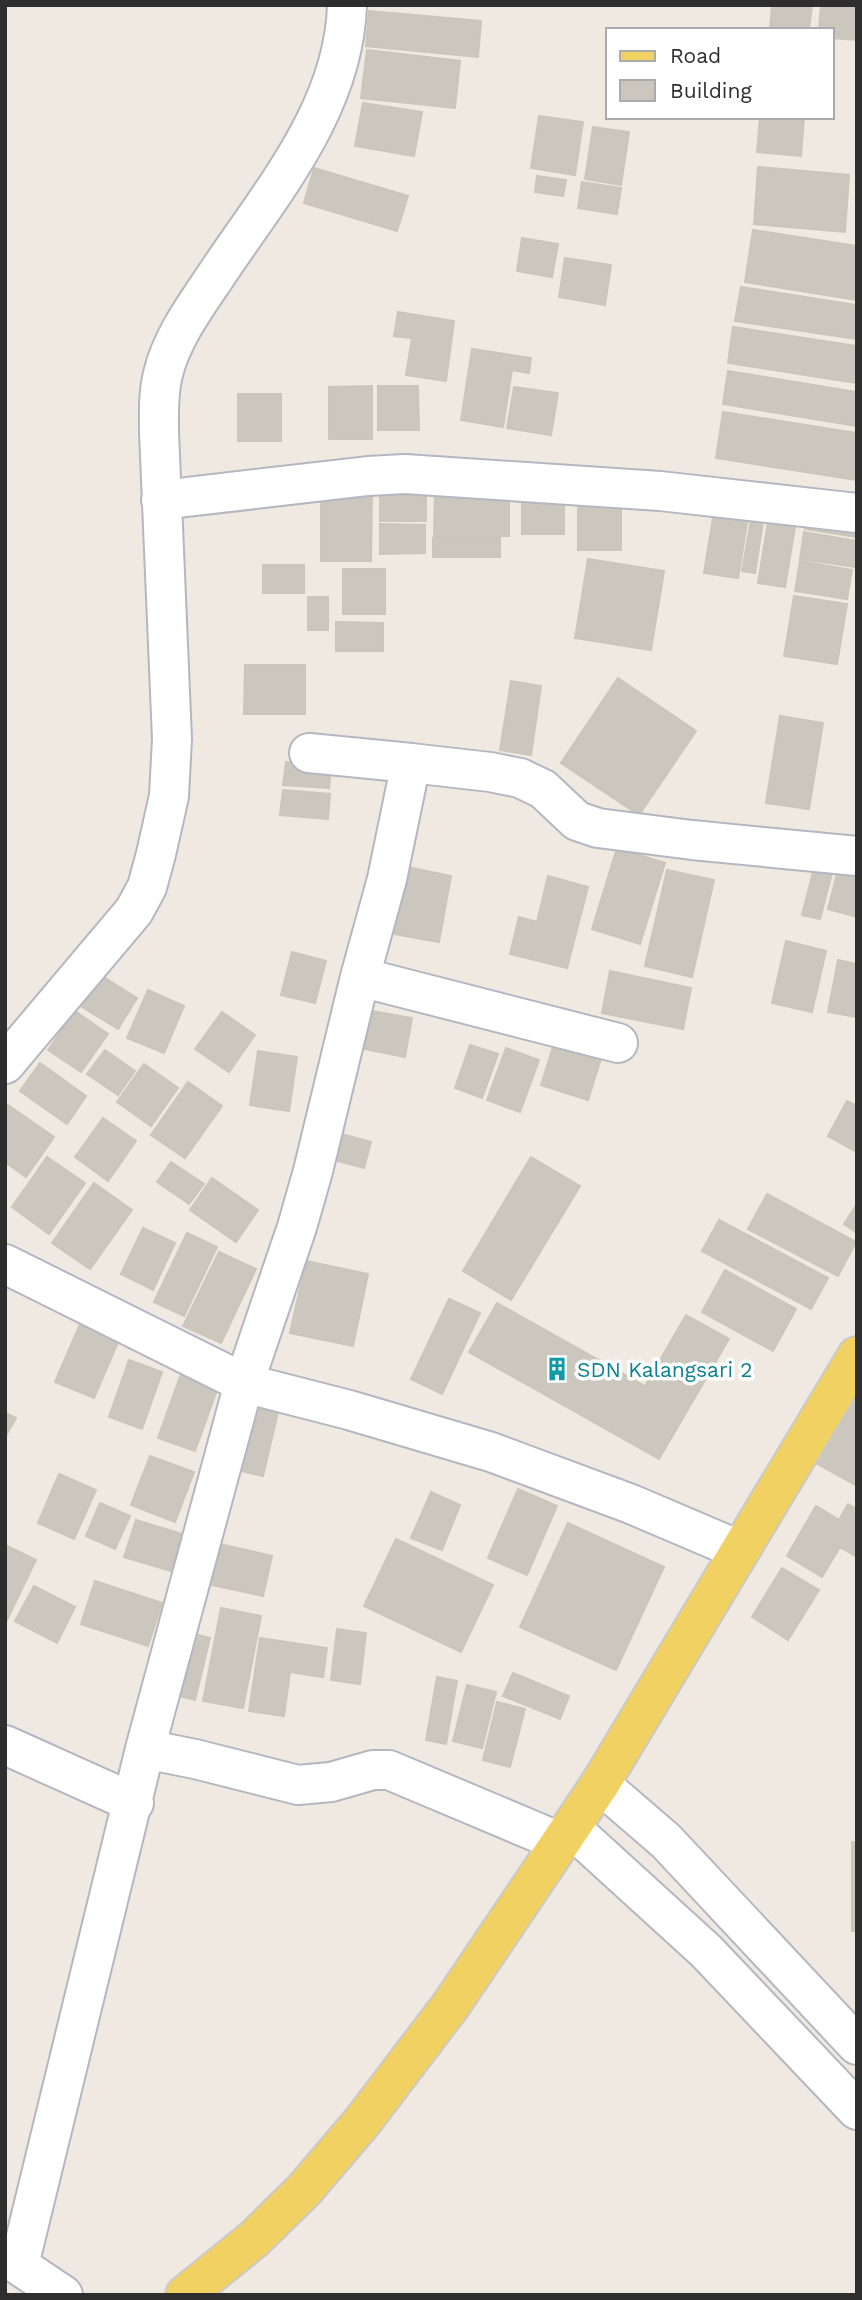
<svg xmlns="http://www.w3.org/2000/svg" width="862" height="2300" font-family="'Work Sans',sans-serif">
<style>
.building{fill:#cbc7bf;stroke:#cbc5ba;stroke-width:2}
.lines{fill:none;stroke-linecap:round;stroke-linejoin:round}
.minor-casing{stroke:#b4b7c1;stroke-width:42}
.primary-casing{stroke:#c9c9c9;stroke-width:42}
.minor{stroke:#fff;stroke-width:38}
.primary{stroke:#f2d163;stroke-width:38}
.labels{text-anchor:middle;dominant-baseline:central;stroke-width:7;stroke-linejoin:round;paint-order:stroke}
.culture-label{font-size:21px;fill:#0d838f;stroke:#fff;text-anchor:start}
</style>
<rect width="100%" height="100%" fill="#efe9e1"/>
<path class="building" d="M772 5H812L809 30H770Z
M821 5H857V40L832 38V30H819Z
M369 11 481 21 478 57 366 46Z
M367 50 460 61 455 108 361 98Z
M363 103 422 112 414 156 355 146Z
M539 116 583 122 575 175 531 168Z
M760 117H804L801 156 757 152Z
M593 127 629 132 621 185 585 179Z
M758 167 849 175 845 232 754 224Z
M314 168 408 196 397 231 304 203Z
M537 176 566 180 563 196 535 192Z
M582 182 621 188 617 214 578 208Z
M753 230 857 246V300L745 282Z
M522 238 558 244 552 277 517 271Z
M565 258 611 265 605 305 559 297Z
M741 287 857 305V339L735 321Z
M398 312 454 321 446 381 406 375 412 338 394 336Z
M733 327 857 346V383L728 363Z
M472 349 531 358 529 373 512 370 503 427 461 420Z
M728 371 857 392V426L723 404Z
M372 386V439H329V387Z
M378 386H418L419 430H378Z
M514 387 558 393 551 435 507 428Z
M238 394H281V441H238Z
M723 412 857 433V480L716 458Z
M380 485H426V521H380Z
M435 487H509V536H434Z
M321 489H372L371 561H321Z
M522 493 564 494V534H522Z
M578 503H621V550H578Z
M714 512 748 517 738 578 704 573Z
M807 513 857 521V537L805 529Z
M769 516 796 521 785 587 758 583Z
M751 520 763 522 755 573 742 571Z
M380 524 425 525V553L380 554Z
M804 532 857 541 856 567 800 559Z
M433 538H500V557H433Z
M588 559 664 571 651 650 575 638Z
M800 561 852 570 847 599 795 591Z
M263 565H304V593H263Z
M343 569H385V614H343Z
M794 596 847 604 837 664 784 656Z
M308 597H328V630H308Z
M336 622 383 623V651H336Z
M245 665H305V714H244Z
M618 678 696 731 639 815 561 763Z
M511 681 541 686 531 755 500 750Z
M780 716 823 723 809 809 766 803Z
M286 762 331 766 329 788 283 785Z
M283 790 330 794 328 819 280 815Z
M617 848 665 863 640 944 592 929Z
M815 864 833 869 820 919 802 915Z
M839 866 857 871V917L828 909Z
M407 867 451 876 439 942 394 934Z
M667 870 714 880 692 977 645 966Z
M548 876 588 887 567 968 510 954 519 917 537 922Z
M786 941 826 951 812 1012 772 1003Z
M292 952 326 961 315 1003 281 995Z
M838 960 857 964V1017L828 1012Z
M610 971 691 988 683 1029 602 1013Z
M102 976 137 998 118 1029 82 1007Z
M148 990 184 1006 164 1053 127 1038Z
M75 1011 108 1034 81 1072 48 1050Z
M372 1011 412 1018 405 1057 365 1049Z
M222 1012 255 1035 229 1072 195 1049Z
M557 1034 604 1049 588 1100 541 1085Z
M470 1045 498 1054 482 1098 455 1088Z
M506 1048 539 1060 520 1112 487 1100Z
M105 1050 135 1071 118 1095 87 1074Z
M258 1051 297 1057 289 1111 250 1105Z
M40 1063 86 1096 67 1124 20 1091Z
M144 1064 178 1088 151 1126 117 1102Z
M188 1082 222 1106 185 1158 151 1135Z
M847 1101 857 1106V1152L828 1136Z
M8 1105 54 1137 26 1177 5 1162V1109Z
M103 1118 136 1141 108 1181 75 1157Z
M334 1132 371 1142 364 1168 327 1158Z
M47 1157 85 1183 49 1234 12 1207Z
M531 1157 580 1186 511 1300 463 1271Z
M171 1162 204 1184 189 1204 157 1182Z
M212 1178 258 1210 236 1242 190 1210Z
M94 1183 132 1210 90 1269 52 1243Z
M767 1194 856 1242 838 1276 748 1229Z
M857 1204V1233L844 1224Z
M719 1220 828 1278 811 1309 702 1251Z
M143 1228 175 1243 153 1290 121 1274Z
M187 1233 217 1247 184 1316 154 1302Z
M219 1252 256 1269 221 1343 183 1326Z
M306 1261 368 1274 353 1346 290 1333Z
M725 1270 796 1309 773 1351 702 1312Z
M449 1299 480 1313 442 1394 411 1379Z
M497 1303 645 1386 686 1315 729 1339 659 1459 469 1352Z
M83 1317 122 1333 94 1398 55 1382Z
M129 1360 162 1372 142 1429 109 1417Z
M181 1374 218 1387 195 1451 158 1438Z
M857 1374V1486L809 1459Z
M241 1398 279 1408 263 1476 224 1467Z
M5 1413 16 1418 5 1437Z
M150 1456 194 1472 175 1522 131 1505Z
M59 1474 96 1490 74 1539 38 1523Z
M518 1489 557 1506 527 1575 488 1558Z
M431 1492 460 1505 442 1550 411 1538Z
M100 1503 130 1516 115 1549 86 1536Z
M848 1504 857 1509V1557L840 1547 822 1577 787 1556 816 1506 839 1520Z
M136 1520 182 1534 171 1571 124 1557Z
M568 1523 664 1567 616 1670 520 1627Z
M396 1539 493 1585 461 1652 364 1606Z
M207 1541 272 1556 263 1596 198 1582Z
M5 1545 36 1560 5 1624Z
M782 1568 819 1590 788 1640 752 1617Z
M95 1581 162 1603 148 1646 81 1624Z
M34 1586 75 1607 57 1643 15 1621Z
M221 1608 261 1616 243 1708 203 1701Z
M337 1629 366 1633 360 1684 331 1680Z
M179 1630 210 1638 195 1700 163 1692Z
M260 1638 327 1648 323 1677 290 1672 284 1716 249 1711Z
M513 1673 569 1696 560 1719 503 1696Z
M437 1677 457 1681 446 1744 426 1740Z
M467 1685 496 1692 482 1748 453 1741Z
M497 1702 525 1709 510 1767 483 1760Z
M852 1842 857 1843V1931H852Z"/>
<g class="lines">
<g class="minor-casing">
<path id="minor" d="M161 500 368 476 405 474 660 491 857 513
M309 753 411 763
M360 977 618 1043
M5 1064 134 911 147 887 156 854 169 796 172 739 159 432C159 413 158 393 163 374 171 340 194 308 213 280 268 196 344 111 347 5
M5 1264 244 1383 349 1410 491 1452 631 1504 739 1550
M5 1745 134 1803
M145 1749 195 1759 298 1785 331 1782 373 1770H389L560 1842
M600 1784 666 1841 857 2045
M571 1828 706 1951 857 2110
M5 2256 63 2295
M19 2265 145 1749 244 1383 297 1227 313 1171 360 977 387 879 411 763 490 772 520 778 543 789 577 821 598 828 692 840 857 856"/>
</g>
<g class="primary-casing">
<path id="primary" d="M185 2295 254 2239 304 2190 362 2122 451 2005 600 1784 857 1356"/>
</g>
<use href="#minor" class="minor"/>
<use href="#primary" class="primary"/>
</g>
<defs>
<g id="building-bare" transform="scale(1.89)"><path d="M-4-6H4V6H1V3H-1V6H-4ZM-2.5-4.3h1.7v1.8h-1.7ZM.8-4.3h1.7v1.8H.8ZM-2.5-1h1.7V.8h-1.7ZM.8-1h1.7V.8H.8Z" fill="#0f9aa8" stroke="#fff" stroke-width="2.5" paint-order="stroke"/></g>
</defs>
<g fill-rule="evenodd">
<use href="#building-bare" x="557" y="1369"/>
</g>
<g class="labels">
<g class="culture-label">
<text x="577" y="1369">SDN Kalangsari 2</text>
</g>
</g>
<rect width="862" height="2300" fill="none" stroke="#2e2e2e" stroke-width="14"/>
<rect x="606" y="28" width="228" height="91" fill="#ffffff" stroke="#ababab" stroke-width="2"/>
<rect x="620" y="51" width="35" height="10" fill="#f2d163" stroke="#ababab" stroke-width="2"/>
<text x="670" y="63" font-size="21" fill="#2e2e2e">Road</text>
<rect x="620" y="80" width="35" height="21" fill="#cbc7bf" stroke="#ababab" stroke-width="2"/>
<text x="670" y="98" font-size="21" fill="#2e2e2e">Building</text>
</svg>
